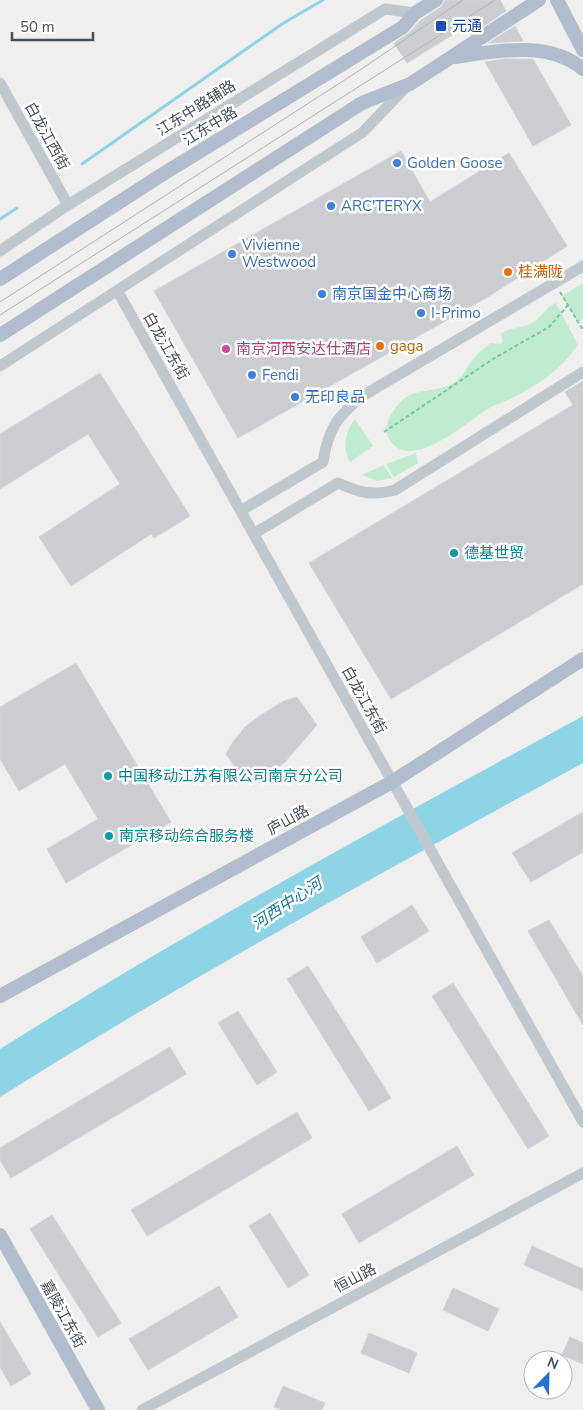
<svg xmlns="http://www.w3.org/2000/svg" width="583" height="1410" font-family="'Nunito Sans','Noto Sans SC',sans-serif">
<style>
.green{fill:#bfecd0}
.water{fill:#8ed4e7}
.lines{fill:none;stroke-linecap:round;stroke-linejoin:round}
.stream{stroke:#8ed4e7;stroke-width:3}
.building{fill:#cbcdd3;stroke:#d2d4d9}
.path{stroke:#79c8a1;stroke-width:2;stroke-dasharray:4 2.5;stroke-linecap:butt}
.minor{stroke:#bfc8cf;stroke-width:11}
.major{stroke:#afbdcc;stroke-width:14}
.tram{stroke:#b1b3b8;stroke-width:1}
.transit-dot{fill:#1a4fb4;stroke:#fff;stroke-width:2}
.shop-dot{fill:#3f7fe0;stroke:#fff;stroke-width:2}
.food-dot{fill:#e8710a;stroke:#fff;stroke-width:2}
.hotel-dot{fill:#d1479c;stroke:#fff;stroke-width:2}
.culture-dot{fill:#0f9aa8;stroke:#fff;stroke-width:2}
.labels{text-anchor:middle;dominant-baseline:central;stroke-width:5;stroke-linejoin:round;paint-order:stroke}
.transit-label{font-size:15px;fill:#164399;stroke:#fff;text-anchor:start}
.street-label{font-size:15px;fill:#47515a;stroke:#fff}
.shop-label{font-size:15px;fill:#366cbe;stroke:#fff;text-anchor:start}
.food-label{font-size:15px;fill:#c56008;stroke:#fff;text-anchor:start}
.hotel-label{font-size:15px;fill:#b23c85;stroke:#fff;text-anchor:start}
.culture-label{font-size:15px;fill:#0d838f;stroke:#fff;text-anchor:start}
.water-label{font-size:16px;font-style:italic;fill:#147c9a;stroke:#fff}
</style>
<rect width="100%" height="100%" fill="#f1eeee"/>
<path class="green" d="M583 283V319L578 322 562 296Z
M556 303 578 345C561 369 540 384 514 397 505 402 494 405 486 410 467 422 407 476 388 437 383 427 391 414 397 406 412 386 432 394 452 384 464 378 467 365 476 356 480 351 486 348 490 343L501 344 503 341 501 334C511 326 525 329 535 321 543 315 546 307 556 303Z
M355 419 373 446 350 462C342 448 345 432 355 419Z
M416 453 418 463 394 477 386 464Z
M384 465 392 478 377 481 362 475Z"/>
<path class="water" d="M583 716V763C386 870 189 978 0 1097V1049C189 930 387 823 583 716Z"/>
<g class="lines">
<path class="stream" d="M82 164 282 24 323 0
M0 219 17 208"/>
</g>
<path class="building" d="M445 0H500L506 11 470 35 465 27 407 63 394 43 409 33 421 20 441 7Z
M515 26 523 41 488 43Z
M505 59H533L571 125 533 146 485 62Z
M401 151 430 202 509 153 567 246 486 298 238 438 154 291Z
M100 373 190 516 154 538 151 534 71 586 39 537 120 484 88 434 0 489V434Z
M583 381V584L391 699 309 563 573 405 565 392Z
M76 663 171 822 66 883 47 849 98 819 65 764 19 791 0 759V707Z
M297 697 317 725 285 762 271 772 244 780 226 754 233 742 245 727 261 715 284 701Z
M583 812V852L531 882 512 853Z
M412 905 429 931 377 963 361 937Z
M549 920 583 976V1025L528 931Z
M308 966 391 1098 369 1111 287 979Z
M453 983 549 1136 528 1149 432 996Z
M238 1011 277 1072 257 1085 218 1023Z
M170 1047 186 1074 11 1178 0 1160V1148Z
M297 1112 312 1138 147 1236 131 1210Z
M457 1146 474 1175 359 1243 342 1214Z
M270 1213 309 1275 288 1288 249 1226Z
M52 1215 121 1323 98 1337 30 1229Z
M532 1246 583 1269V1291L524 1265Z
M219 1286 238 1317 148 1370 129 1339Z
M453 1288 499 1309 488 1331 443 1310Z
M0 1322 31 1374 11 1386 0 1367Z
M369 1333 417 1353 409 1373 361 1353Z
M570 1337 583 1343V1364L562 1355Z
M283 1386 325 1403 322 1410H282L274 1407Z"/>
<g class="lines">
<path class="path" d="M560 292 583 330
M384 432 493 359 549 327 568 305"/>
<path class="minor" d="M0 83 68 205
M0 251 68 205 385 9 415 13
M118 292 583 1122
M0 366 363 132 407 86
M242 510 323 462C328 429 338 415 364 395L583 266
M255 533 338 483C361 493 371 496 395 490L583 372
M142 1410 583 1173"/>
<path class="major" d="M557 0 583 50
M455 57C496 51 549 40 583 69
M0 279 163 174 403 27 415 13 436 0
M0 335 362 103 410 84 539 0
M0 996 392 782 583 659
M0 1235 98 1410"/>
<path class="tram" d="M0 302 360 70 463 0
M0 315 495 0"/>
</g>
<rect class="transit-dot" x="435" y="20" width="12" height="12" rx="2.5"/>
<g class="shop-dot">
<circle cx="397" cy="163" r="5"/>
<circle cx="331" cy="206" r="5"/>
<circle cx="232" cy="254" r="5"/>
<circle cx="322" cy="294" r="5"/>
<circle cx="421" cy="313" r="5"/>
<circle cx="252" cy="375" r="5"/>
<circle cx="295" cy="397" r="5"/>
</g>
<g class="food-dot">
<circle cx="508" cy="272" r="5"/>
<circle cx="380" cy="346" r="5"/>
</g>
<circle class="hotel-dot" cx="226" cy="349" r="5"/>
<g class="culture-dot">
<circle cx="454" cy="553" r="5"/>
<circle cx="108" cy="776" r="5"/>
<circle cx="109" cy="836" r="5"/>
</g>
<g class="labels">
<g class="transit-label">
<text x="452" y="26">元通</text>
</g>
<g class="street-label">
<text transform="translate(196 108) rotate(-32)">江东中路辅路</text>
<text transform="translate(210 126) rotate(-31)">江东中路</text>
<text transform="translate(47 136) rotate(61)">白龙江西街</text>
<text transform="translate(166 346) rotate(60)">白龙江东街</text>
<text transform="translate(364 700) rotate(61)">白龙江东街</text>
<text transform="translate(288 820) rotate(-29)">庐山路</text>
<text transform="translate(355 1278) rotate(-28)">恒山路</text>
<text transform="translate(63 1314) rotate(61)">嘉陵江东街</text>
</g>
<g class="shop-label">
<text x="407" y="163">Golden Goose</text>
<text x="341" y="206">ARC'TERYX</text>
<text x="242" y="245">Vivienne<tspan x="242" dy="17">Westwood</tspan></text>
<text x="332" y="294">南京国金中心商场</text>
<text x="431" y="313">I-Primo</text>
<text x="262" y="375">Fendi</text>
<text x="305" y="397">无印良品</text>
</g>
<g class="food-label">
<text x="518" y="272">桂满陇</text>
<text x="390" y="346">gaga</text>
</g>
<g class="hotel-label">
<text x="236" y="349">南京河西安达仕酒店</text>
</g>
<g class="culture-label">
<text x="464" y="553">德基世贸</text>
<text x="118" y="776">中国移动江苏有限公司南京分公司</text>
<text x="119" y="836">南京移动综合服务楼</text>
</g>
<g class="water-label">
<text transform="translate(287 904) rotate(-33)">河西中心河</text>
</g>
</g>
<g transform="translate(548 1375) rotate(23)"><circle r="24" fill="#ffffff" stroke="#b5b9bd"/>
<path d="M0-4L9 19L0 12L-9 19Z" fill="#2370d6"/>
<text y="-8" font-size="14" font-weight="bold" text-anchor="middle" fill="#47515a">N</text>
</g>
<path d="M12 32v8h81v-8" fill="none" stroke="#47515a" stroke-width="2.5"/>
<text x="20" y="32" font-size="15" fill="#47515a" stroke="#ffffff" stroke-width="4" paint-order="stroke">50 m</text>
</svg>
